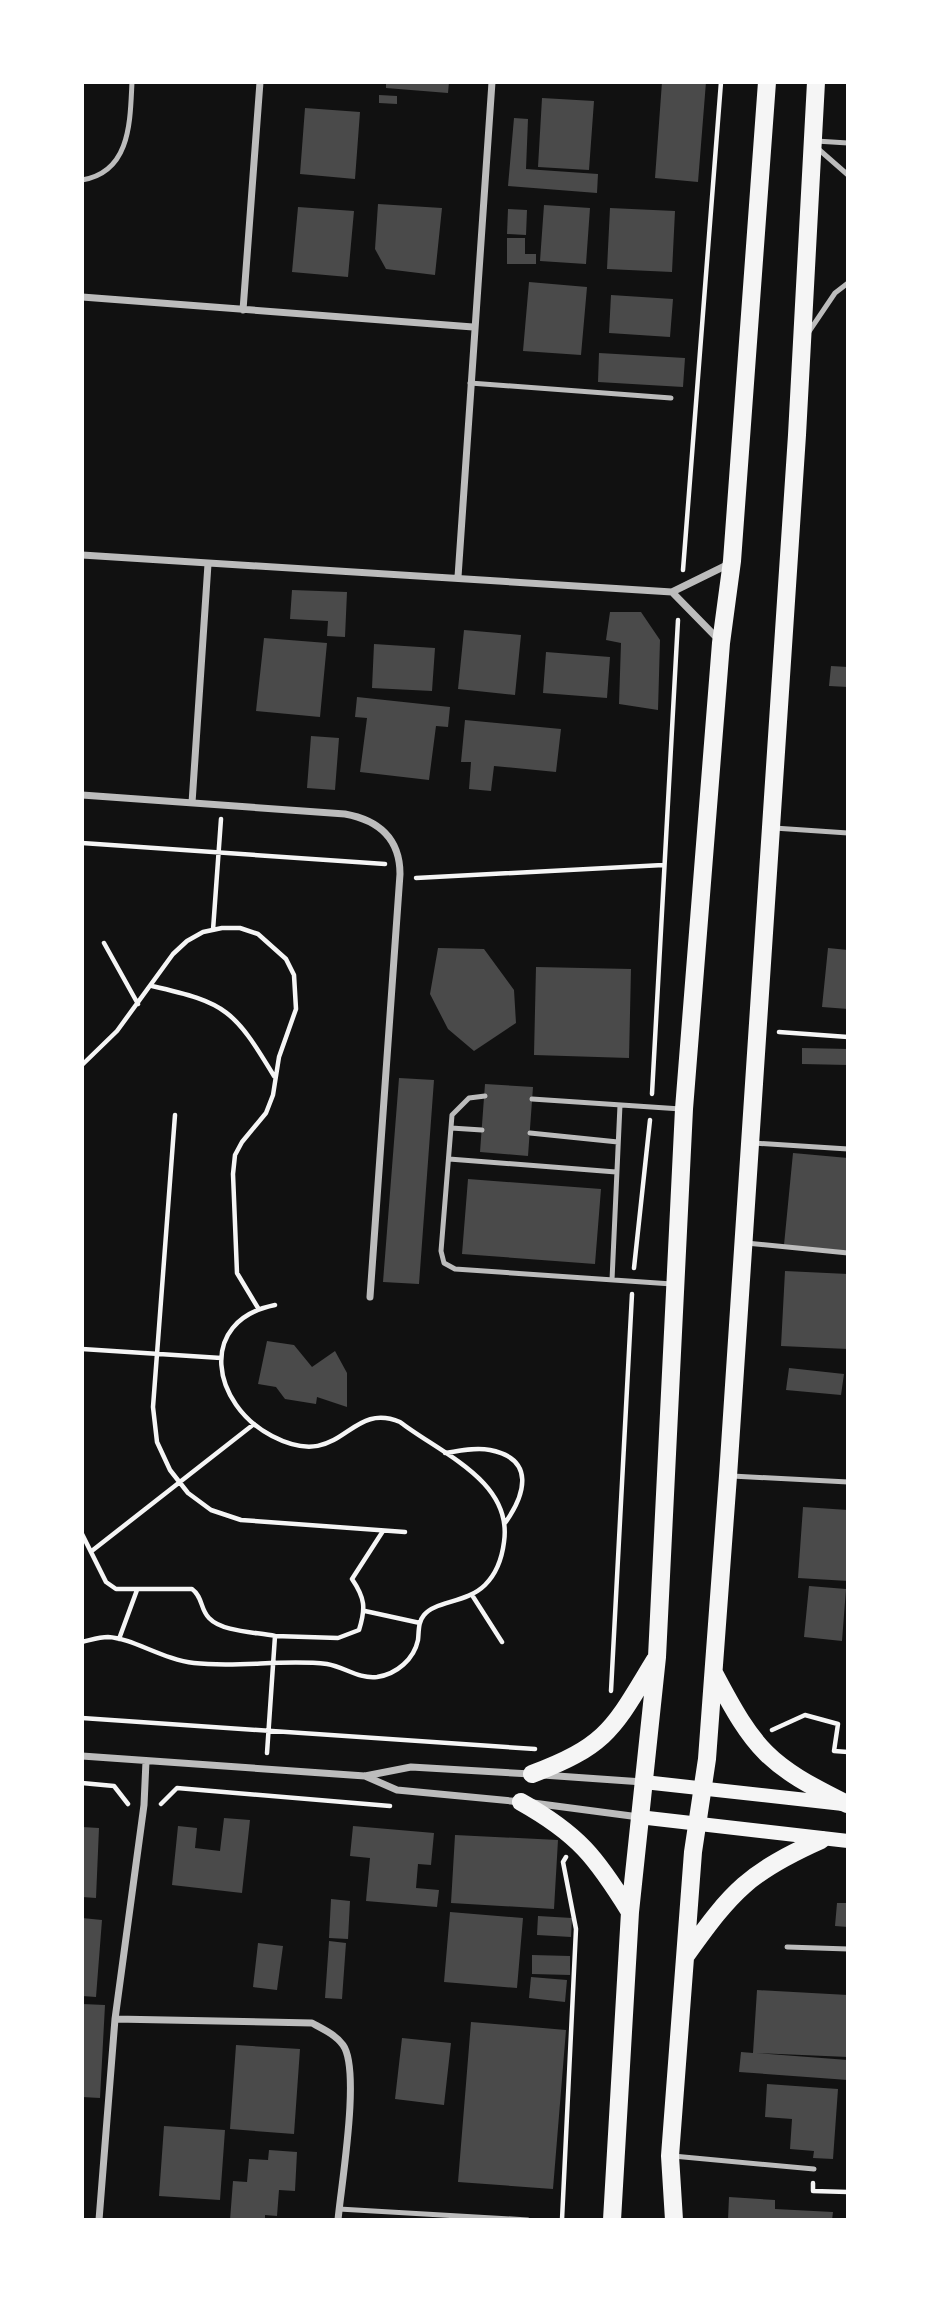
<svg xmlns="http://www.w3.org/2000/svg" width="930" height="2302" font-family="Poppins,sans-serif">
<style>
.building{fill:#4a4a4a}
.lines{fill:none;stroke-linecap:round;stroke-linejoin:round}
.path{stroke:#f5f5f5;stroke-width:4.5}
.service{stroke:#bcbcbc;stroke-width:5}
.minor{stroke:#bcbcbc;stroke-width:7}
.secondary{stroke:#f5f5f5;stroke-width:14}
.primary{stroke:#f5f5f5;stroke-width:18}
</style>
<rect width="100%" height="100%" fill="#111"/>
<path class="building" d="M386 82H449L448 93 386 88Z
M662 82H706L698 182 655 178Z
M379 95 397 96V104L379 103Z
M542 98 594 101 589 170 538 167Z
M305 108 360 112 355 179 300 174Z
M514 118 528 119 526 169 598 174 597 193 508 186Z
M378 204 442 208 435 275 386 269 375 249Z
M544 205 590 208 586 264 540 261Z
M298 207 354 211 348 277 292 272Z
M610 208 675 211 672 272 607 269Z
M508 209 527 210 526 235 507 234Z
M507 238H525V254H536V264H507Z
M529 282 587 287 581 355 523 351Z
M611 295 673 299 670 337 609 333Z
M599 353 685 358 683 387 598 382Z
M292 590 347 592 345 637 327 636 328 621 290 619Z
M610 612H641L660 640 658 710 619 704 621 643 606 640Z
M464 630 521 635 515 695 458 689Z
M264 638 327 643 320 717 256 711Z
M374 644 435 648 432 691 372 688Z
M546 652 610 657 607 698 543 693Z
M831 666 848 667V687L829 686Z
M357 697 450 707 448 727 436 726 429 780 360 772 367 718 355 717Z
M465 720 561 729 556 772 494 766 491 791 469 789 471 762H461Z
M311 736 339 738 335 790 307 788Z
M438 948 484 949 514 990 516 1023 474 1051 448 1029 430 994Z
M828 948 848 950V1009L822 1007Z
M536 967 631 969 629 1058 534 1055Z
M802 1048 848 1049V1065L802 1064Z
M399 1078 434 1080 419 1284 383 1282Z
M485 1084 533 1087 528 1156 480 1152Z
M793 1153 848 1158 847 1251 784 1245Z
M468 1179 601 1189 595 1264 462 1254Z
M785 1271 848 1274V1349L781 1346Z
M267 1341 294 1345 312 1367 335 1351 347 1373V1407L317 1397 316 1404 285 1399 276 1387 258 1384Z
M789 1368 844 1374 841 1395 786 1390Z
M803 1507 848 1510V1581L798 1578Z
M809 1586 846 1589 842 1641 804 1637Z
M224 1818 250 1820 242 1893 172 1885 178 1826 197 1828 195 1848 220 1851Z
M353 1826 434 1833 431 1865 418 1864 416 1888 439 1890 437 1907 366 1901 370 1858 350 1856Z
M82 1827 99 1828 96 1898 82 1897Z
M455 1835 558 1840 554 1909 451 1903Z
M331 1899 350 1901 348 1939 329 1938Z
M837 1903H848V1927L835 1926Z
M450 1912 523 1918 517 1988 444 1982Z
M538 1916 572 1918 571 1937 537 1935Z
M82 1918 102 1920 96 1997 82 1996Z
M329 1941 346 1943 342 1999 325 1998Z
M258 1943 283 1946 277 1990 253 1987Z
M532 1955 570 1956V1975L532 1974Z
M531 1977 567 1980 565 2002 529 1998Z
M757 1990 848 1995V2057L756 2053 848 2060V2080L739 2072 741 2052 753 2053Z
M82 2004 105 2005 100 2098 82 2097Z
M471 2022 566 2030 553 2189 458 2182Z
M402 2038 451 2043 444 2105 395 2099Z
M236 2045 300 2049 294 2134 230 2129Z
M767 2084 838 2089 833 2159 813 2158 814 2151 790 2149 792 2119 765 2117Z
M164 2126 225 2130 220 2200 159 2196Z
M269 2150 297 2152 295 2191 279 2190 277 2216 265 2215V2220H230L233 2181 247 2182 249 2159 268 2160Z
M729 2197 775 2200V2209L833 2212 832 2220H728Z"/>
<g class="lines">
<path class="path" d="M683 570 721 82
M82 843 385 864
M416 878 663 865
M213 930 221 819
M104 943 138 1004
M152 986C227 1003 234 1010 274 1076
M779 1032 848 1037
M82 1065 117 1031 173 954 187 941 203 932 222 928H240L258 934 286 959 294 975 296 1009 279 1057 273 1095 266 1113 242 1142 235 1155 233 1174 237 1273 258 1308
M652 1094 678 620
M175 1115 153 1407 157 1442 170 1470 188 1493 211 1510 241 1520 405 1532
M634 1268 650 1120
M82 1349 221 1358
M445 1453C459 1451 475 1447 490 1450 536 1459 525 1495 505 1523
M82 1534 106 1582 116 1589H192C203 1597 200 1609 209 1618 222 1632 256 1632 275 1636L267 1753
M93 1550 254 1424
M472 1595 502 1642
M365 1611 420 1623
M275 1636 338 1638 359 1630C366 1608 365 1598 352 1579L383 1531
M119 1639 137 1590
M82 1642C91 1640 99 1637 108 1637 132 1638 164 1660 194 1663 238 1668 283 1659 327 1664 345 1667 358 1679 377 1677 397 1674 414 1659 418 1640 419 1631 418 1622 424 1615 435 1601 467 1603 485 1585 496 1574 502 1558 504 1542 513 1481 440 1453 400 1422 347 1400 343 1473 272 1436 212 1405 196 1321 275 1305
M611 1691 632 1294
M82 1718 535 1749
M772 1730 805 1715 838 1724 834 1751 848 1752
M82 1783 114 1786 128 1804
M161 1804 177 1788 390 1806
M813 2183V2191L848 2192
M562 2220 576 1929 563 1862 566 1857"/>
<path class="service" d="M816 141 848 143
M816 147 848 175
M82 180C131 172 130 121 132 82
M808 333 835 293 848 283
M470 383 671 398
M774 828 848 833
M485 1096 469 1098 452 1115 441 1251 444 1263 455 1269 672 1284
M532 1099 681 1109
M451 1128 482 1130
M530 1133 618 1142
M753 1143 848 1149
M449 1159 616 1172
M746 1243 848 1253
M612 1280 620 1105
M732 1476 848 1482
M787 1947 848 1949
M673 2156 814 2169
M339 2209 528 2220"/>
<path class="minor" d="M82 297 473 327
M243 310 260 82
M82 555 672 592 729 564
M458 577 492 82
M672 592 718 639
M82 795 345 814C378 820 400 838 400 874L370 1297
M192 803 208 564
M82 1756 365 1776 411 1767 531 1774
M543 1775 643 1782
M365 1776 397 1790 522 1802
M533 1803 639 1817
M115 2019 312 2023C323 2029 336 2035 343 2045 361 2070 341 2186 338 2220
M99 2220 115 2019 144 1805 146 1761"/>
<path class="secondary" d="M644 1782 843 1804
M639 1817 848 1841"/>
<path class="primary" d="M714 1673C755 1751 768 1765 847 1804
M532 1774C609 1745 614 1727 655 1660
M521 1802C578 1834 596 1857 630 1912
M687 1954C732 1891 749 1872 821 1840
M612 2220 630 1912 657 1657 684 1109 721 643 732 561 767 82
M674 2220 670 2156 693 1852 707 1759 728 1476 797 435 816 82"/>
</g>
<rect width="930" height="2302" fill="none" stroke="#ffffff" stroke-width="168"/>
</svg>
